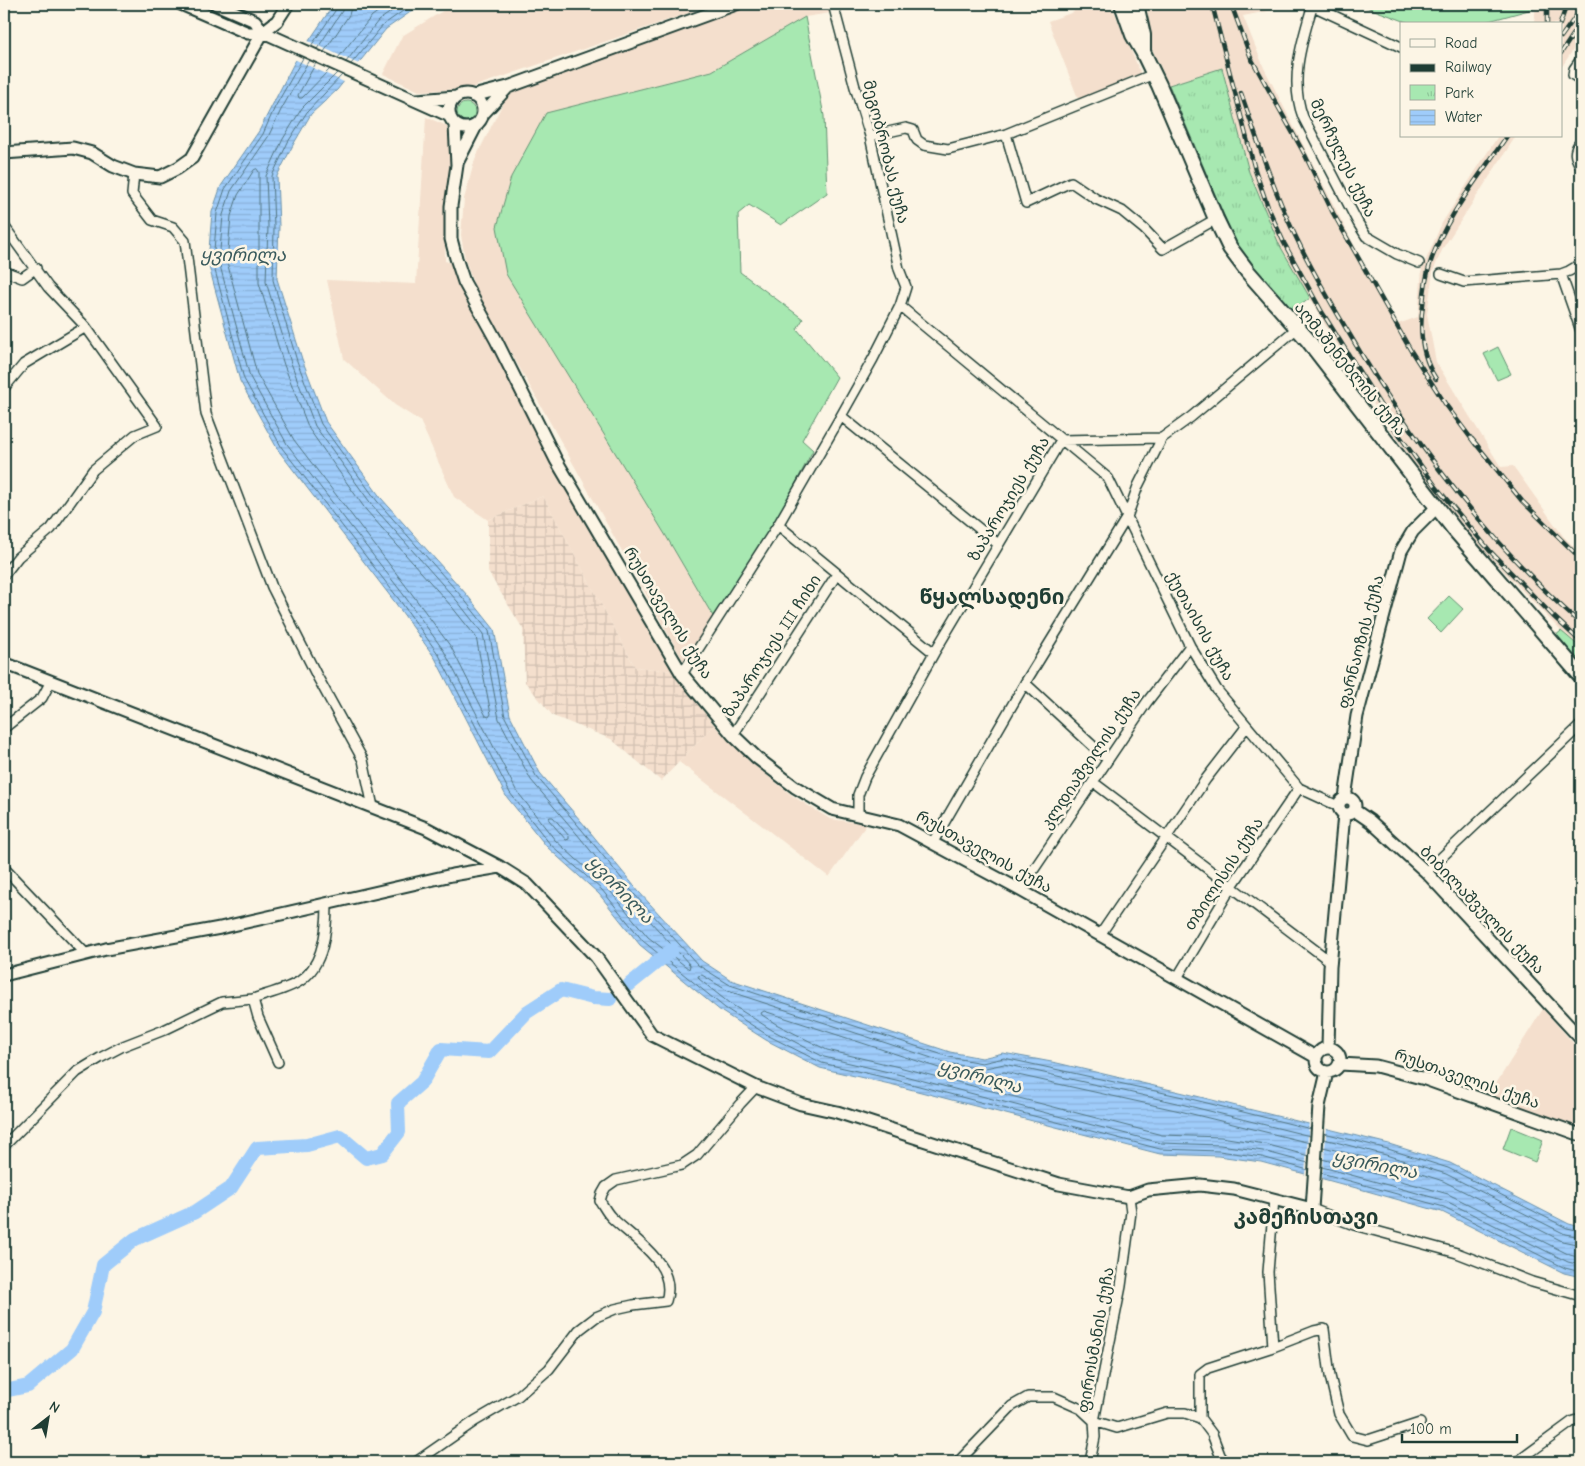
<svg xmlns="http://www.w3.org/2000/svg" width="1585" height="1466" font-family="'Comic Neue','Noto Sans Georgian',sans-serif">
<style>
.built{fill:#f4dfcd}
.industrial{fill:url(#industrial-grid)}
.grass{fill:#a7e8b1;stroke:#639272}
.park{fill:url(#park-tufts);stroke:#639272}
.water{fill:url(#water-rules);stroke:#6c93ab}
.pier{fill:#fcf5e5}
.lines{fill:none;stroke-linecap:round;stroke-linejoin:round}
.shore{stroke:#527683;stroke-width:1}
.river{stroke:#9fccfa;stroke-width:14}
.minor-casing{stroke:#1f3d34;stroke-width:12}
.tertiary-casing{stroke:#1f3d34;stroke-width:15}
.secondary-casing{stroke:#1f3d34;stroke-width:18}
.minor{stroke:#fcf5e5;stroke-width:9}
.tertiary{stroke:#fcf5e5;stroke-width:11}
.secondary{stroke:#fcf5e5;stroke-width:14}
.rail-casing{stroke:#1f3d34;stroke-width:4.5}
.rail{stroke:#fcf5e5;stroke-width:2.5;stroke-dasharray:8;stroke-linecap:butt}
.labels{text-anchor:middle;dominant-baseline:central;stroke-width:5;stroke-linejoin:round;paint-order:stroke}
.street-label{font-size:16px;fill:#1f3d34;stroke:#fcf5e5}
.water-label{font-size:18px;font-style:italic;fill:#395a5c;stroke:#fcf5e5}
.district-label{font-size:21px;font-weight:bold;fill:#1f3d34;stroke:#fcf5e5}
</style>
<defs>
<pattern id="industrial-grid" width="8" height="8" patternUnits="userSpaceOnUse" patternTransform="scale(1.25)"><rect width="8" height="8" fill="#f4dfcd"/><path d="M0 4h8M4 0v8" fill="none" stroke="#d1c0b1"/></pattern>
<pattern id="park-tufts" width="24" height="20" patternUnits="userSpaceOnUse" patternTransform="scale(1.25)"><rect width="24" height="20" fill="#a7e8b1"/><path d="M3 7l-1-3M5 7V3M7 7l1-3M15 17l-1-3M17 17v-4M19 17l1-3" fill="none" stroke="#8fc899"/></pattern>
<pattern id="water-rules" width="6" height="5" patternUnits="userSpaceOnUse" patternTransform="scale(1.25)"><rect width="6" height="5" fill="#9fccfa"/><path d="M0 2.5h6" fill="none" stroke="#88b0d7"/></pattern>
</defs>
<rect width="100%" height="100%" fill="#fcf5e5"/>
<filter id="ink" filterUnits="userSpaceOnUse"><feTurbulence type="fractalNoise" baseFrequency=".02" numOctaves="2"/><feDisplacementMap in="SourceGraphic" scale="10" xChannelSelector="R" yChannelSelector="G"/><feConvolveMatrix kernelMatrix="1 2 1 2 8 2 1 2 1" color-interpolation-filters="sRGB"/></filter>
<g filter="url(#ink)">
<path class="built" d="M454 4H715L467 89 419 91 383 74 402 36Z
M756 4H828L830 13 805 17 712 71 546 113 506 274 666 536 714 618 684 662 475 288 465 259 461 235 464 199 475 159 505 99 510 91Z
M1071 4H1111L1144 81 1081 106 1048 21 1074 12Z
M1147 4H1304L1243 16 1264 68 1358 253 1398 324 1418 317 1422 269 1442 223 1498 136H1516L1443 248 1433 271 1427 314 1436 362 1501 467 1513 466 1563 536 1581 554V648L1561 631 1476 542 1427 483 1372 402 1329 332 1279 244 1249 172 1222 68 1169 85 1149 43Z
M1536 4H1581V38L1561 68V24H1534Z
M426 117 447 126 452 160 446 205 445 261 452 263 470 304 672 671 635 667 543 496 488 520 454 497 420 421 395 405 344 359 327 280 416 284Z
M714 725 749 761 794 797 830 819 867 824 829 877 679 762Z
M1543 1009 1581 1052V1122L1577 1127 1489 1095Z"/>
<path class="industrial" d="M543 496 635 667 672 671 714 725 661 781 611 739 553 716 525 682 523 629 488 572V520Z"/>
<path class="grass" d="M1358 4H1536V8L1478 24H1412Z
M805 17 824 116 827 193 781 225 749 205 738 214 740 272 803 319 797 329 837 377 802 440 813 450 780 513 714 618 666 536 506 274 497 227 511 177 546 113 712 71Z
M457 112a9 9 0 1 1 18 0a9 9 0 1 1-18 0Z
M1498 347 1511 374 1497 380 1484 354Z
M1449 596 1463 609 1441 633 1427 619Z
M1511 1127 1543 1140 1535 1162 1503 1149Z"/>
<path class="park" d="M1222 68 1249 172 1279 244 1310 298 1291 313 1239 251 1169 85Z
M1561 631 1581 648V667L1554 637Z"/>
<path class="water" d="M334 4H422L386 29 337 90 311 114 293 145 277 176 279 226 277 279 302 359 326 422 381 498 467 595 494 629 510 715 540 773 586 827 639 892 702 961 731 980 950 1052 982 1058 1003 1053 1057 1063 1184 1093 1389 1144 1450 1163 1569 1224 1581 1227V1277L1564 1273 1442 1212 1360 1189 1261 1162 1218 1156 1160 1154 894 1085 820 1068 766 1040 722 1012 640 945 599 894 547 847 506 796 435 658 394 601 278 450 240 381 208 263 212 212 221 186 259 131 294 63Z"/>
<path class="pier" d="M306 40 361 65 346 83 294 59Z
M1309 1121 1327 1126 1322 1181 1305 1176Z"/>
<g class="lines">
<path class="shore" d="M311 46 337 8 338 4
M317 49 342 11 344 4
M324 52 349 15 352 4
M303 58 275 107 263 134 225 189 217 213 213 263 244 379 282 448 398 598 439 655 510 793 550 844 602 890 643 941 725 1008 769 1036 822 1063 896 1080 1160 1149 1219 1151 1262 1157 1308 1170
M338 58 372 16 389 4
M309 60 281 110 268 137 231 191 223 215 219 262 250 377 287 444 403 594 444 651 516 790 555 840 606 886 648 937 689 969 690 965 630 899 577 834 531 780 499 719 483 634 458 602 372 505 315 426 291 363 266 282 268 226 266 176 283 139 302 108 337 73
M346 62 378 21 402 4
M316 63 298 95 299 98H302L330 69
M351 64 383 25 413 4
M342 75 307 112 288 142 272 176 274 226 273 280 297 361 321 424 377 501 463 598 489 631 505 717 536 776 582 830 635 895 698 965 730 985 949 1057 982 1063 1004 1058 1183 1097 1311 1129
M257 169 259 172V283L284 365 309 429 366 510 452 607 476 637 491 714 489 717 486 716 451 647 409 590 294 440 257 374 227 262 231 216 238 195 254 170Z
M550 817H553L569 836V839L566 840 549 820Z
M1324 1133 1388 1149 1448 1168 1567 1228 1581 1231
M1324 1139 1386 1155 1446 1174 1565 1234 1581 1237
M1323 1147 1384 1162 1443 1181 1562 1241 1581 1245
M1309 1156 1265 1144 1221 1137 1162 1135 899 1067 827 1050 776 1024 762 1015 761 1013 764 1011 945 1070 981 1077 1004 1072 1180 1111 1310 1143
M1322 1159 1448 1194 1570 1255 1581 1258
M1308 1163 1263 1151 1220 1145 1161 1143 897 1074 824 1057 772 1030 729 1003 699 979 698 976 702 975 728 991 947 1063 981 1069 1004 1064 1181 1104 1310 1136
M1322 1167 1446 1201 1568 1262 1581 1265
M1321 1173 1444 1207 1565 1268 1581 1272"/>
<path class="river" d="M630 984 672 950
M4 1391 28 1386 72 1349 93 1312 103 1265 135 1239 195 1212 231 1188 257 1148 307 1145 340 1136 366 1158 382 1154 399 1132 398 1103 422 1082 441 1049 489 1052 527 1012 561 990 593 998 610 999"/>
<g class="minor-casing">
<path id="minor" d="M1313 4C1302 41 1289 80 1303 117L1358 223 1366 236 1397 254 1419 263
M1313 6 1401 47
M1581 59 1574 69 1573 75 1581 80
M1006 134 1026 203 1071 182 1096 199 1122 211 1144 229 1163 249 1216 219
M870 136 906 128 913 130 917 140 924 145 948 149 1006 134 1154 74
M1581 141C1573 151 1574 156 1581 167
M134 174 132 194 152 220 173 227 185 241 206 414 272 587 317 676 363 760 373 807
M4 226 48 287 86 327 157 426 135 435 93 470 51 529 18 557 4 575
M4 271 22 278 36 268
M1441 274 1464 282 1561 274 1569 271 1581 264
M1561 274 1581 331
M900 306 1108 478 1190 646 1217 690 1299 788 1338 806
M4 388 24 364 86 327
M841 416 998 544
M778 525 934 653
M682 674 778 525 841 416 873 359 900 306 906 287 899 269 870 136 855 87 833 4
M1025 683 1108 760
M4 728 42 698 51 681
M733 735 837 574
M1093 782 1331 962
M858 815V795L865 777 934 653 1061 440 1162 438 1191 417 1296 329
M933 842 1025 683 1127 517 1138 486 1162 438
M4 868 86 954
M1426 872 1581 725
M1020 890 1147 702 1190 646
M1100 935 1206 779 1247 726
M1177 978 1232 886 1299 788
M278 1062 258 1017 253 999C267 994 288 989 300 981 324 965 327 930 327 904
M4 1146 77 1072 100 1058 123 1046 164 1030 222 1002 253 999
M1312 1209 1354 1225 1457 1253 1532 1282 1581 1296
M1273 1347 1314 1331 1324 1329 1330 1376 1339 1414 1352 1436 1368 1440 1420 1423
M1200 1418V1374L1208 1368 1273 1347 1268 1272 1274 1199
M416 1462 475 1421 518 1396 549 1369 579 1330 596 1317 615 1309 633 1305 666 1301C678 1264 633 1239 611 1217 607 1213 604 1207 600 1201L602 1194 606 1187 616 1180 682 1165 697 1155 740 1104 756 1087
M958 1462 1012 1406 1028 1397H1054L1081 1409 1094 1421 1117 1428 1167 1413H1185L1200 1418 1212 1434 1220 1455 1225 1462
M1090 1462 1095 1437 1094 1421 1121 1286 1131 1212 1129 1197
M1517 1462 1573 1421 1581 1419"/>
</g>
<g class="tertiary-casing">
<path id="tertiary" d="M181 4 248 33 263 32 450 116
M216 4 255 21 263 32
M449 111a17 17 0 1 1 34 0a17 17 0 1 1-34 0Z
M473 96 508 87 736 4
M417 100 456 97
M483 114 508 87
M455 125 457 165 451 206V239L456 258 464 282 496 340 556 460 682 674 733 735 757 758 795 787 832 809 899 825 1020 890 1316 1057
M4 153 73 148 92 153 113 166 134 174 160 177 178 168 192 158 263 32 277 21 288 4
M457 163 477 124
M4 663 426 828 500 867 527 884 596 957 652 1035 756 1087 801 1104 837 1112 1059 1184 1129 1197 1148 1190 1200 1185 1234 1189 1312 1209 1319 1106 1327 1072
M1339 806a8 8 0 1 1 16 0a8 8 0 1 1-16 0Z
M1345 798 1357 716 1401 551 1413 531 1437 507
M1354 810 1370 821 1426 872 1581 1039
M4 975 106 949 220 928 452 875 500 867
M1316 1060a12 12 0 1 1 24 0a12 12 0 1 1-24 0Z
M1328 1048 1330 967 1344 814
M1340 1064 1376 1066 1425 1079 1581 1135"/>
</g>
<g class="secondary-casing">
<path id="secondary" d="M1122 4 1133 35 1143 52 1159 85 1216 219 1230 248 1248 272 1307 339 1454 529 1581 676
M1136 4 1143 35V51"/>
</g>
<use href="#minor" class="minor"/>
<use href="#tertiary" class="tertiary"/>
<use href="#secondary" class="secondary"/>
<g class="rail-casing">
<path id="rail" d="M1212 4 1255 170 1268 207 1284 243 1322 312 1397 432 1437 488 1490 551 1553 616 1581 642
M1231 4 1251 58 1305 155 1333 213 1411 351 1446 405 1476 445
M1547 24V4
M1560 24 1567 4
M1561 37 1581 9
M1561 53 1581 23
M1241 93C1257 139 1272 186 1293 231 1309 265 1328 298 1347 330 1410 438 1487 541 1581 624
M1436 379C1422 357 1419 330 1423 305 1424 292 1426 277 1430 264 1445 217 1479 177 1507 136
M1472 439 1522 501 1581 559"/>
</g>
<use href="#rail" class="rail"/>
</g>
</g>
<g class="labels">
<g class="street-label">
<text transform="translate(886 152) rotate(76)">მეგობრობას ქუჩა</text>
<text transform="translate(1343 158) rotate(64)">მერჩულეს ქუჩა</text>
<text transform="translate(1350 369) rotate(51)">აღმაშენებლის ქუჩა</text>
<text transform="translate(1009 499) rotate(-59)">ზაპაროჯიეს ქუჩა</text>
<text transform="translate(668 613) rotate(58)">რუსთაველის ქუჩა</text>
<text transform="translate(1200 626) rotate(61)">ქუთაისის ქუჩა</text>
<text transform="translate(1361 642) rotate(-75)">ფარნაოზის ქუჩა</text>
<text transform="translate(772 646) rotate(-57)">ზაპაროჯიეს III ჩიხი</text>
<text transform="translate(1091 759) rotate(-56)">კლდიაშვილის ქუჩა</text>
<text transform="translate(984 852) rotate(29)">რუსთაველის ქუჩა</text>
<text transform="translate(1224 874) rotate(-57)">თბილისის ქუჩა</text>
<text transform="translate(1482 910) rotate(46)">ბიბილაშვულის ქუჩა</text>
<text transform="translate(1467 1079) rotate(19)">რუსთაველის ქუჩა</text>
<text transform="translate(1096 1340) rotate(-80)">ფიროსმანის ქუჩა</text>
</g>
<g class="water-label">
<text x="243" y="255">ყვირილა</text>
<text transform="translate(620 890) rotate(46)">ყვირილა</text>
<text transform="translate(980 1077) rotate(15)">ყვირილა</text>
<text transform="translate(1375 1165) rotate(11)">ყვირილა</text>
</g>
<g class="district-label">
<text x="992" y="597">წყალსადენი</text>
<text x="1306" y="1217">კამეჩისთავი</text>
</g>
</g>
<rect width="1585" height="1466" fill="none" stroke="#fcf5e5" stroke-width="20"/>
<rect x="10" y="10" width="1565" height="1446" fill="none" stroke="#1f3d34" stroke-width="2" filter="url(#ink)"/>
<rect x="1400" y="22" width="162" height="115" fill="#fcf5e5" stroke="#a4ab9e"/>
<rect x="1410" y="39" width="25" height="8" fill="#fcf5e5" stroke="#a4ab9e"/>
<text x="1445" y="48" font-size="15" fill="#1f3d34">Road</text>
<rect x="1410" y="64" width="25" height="8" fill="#1f3d34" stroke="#a4ab9e"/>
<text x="1445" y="72" font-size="15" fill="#1f3d34">Railway</text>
<rect x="1410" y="85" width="25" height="15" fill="url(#park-tufts)" stroke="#a4ab9e"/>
<text x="1445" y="98" font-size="15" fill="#1f3d34">Park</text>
<rect x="1410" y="110" width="25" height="15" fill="url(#water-rules)" stroke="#a4ab9e"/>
<text x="1445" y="122" font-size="15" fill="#1f3d34">Water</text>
<g transform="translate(48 1418) rotate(31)" stroke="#fcf5e5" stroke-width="4" paint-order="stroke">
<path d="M0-4L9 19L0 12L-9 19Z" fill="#1f3d34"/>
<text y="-8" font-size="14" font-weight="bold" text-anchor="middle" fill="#1f3d34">N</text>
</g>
<path d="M1402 1434v8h115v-8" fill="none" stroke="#1f3d34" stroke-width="2.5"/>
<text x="1410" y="1434" font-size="15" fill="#1f3d34" stroke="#fcf5e5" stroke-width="4" paint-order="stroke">100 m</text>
</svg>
